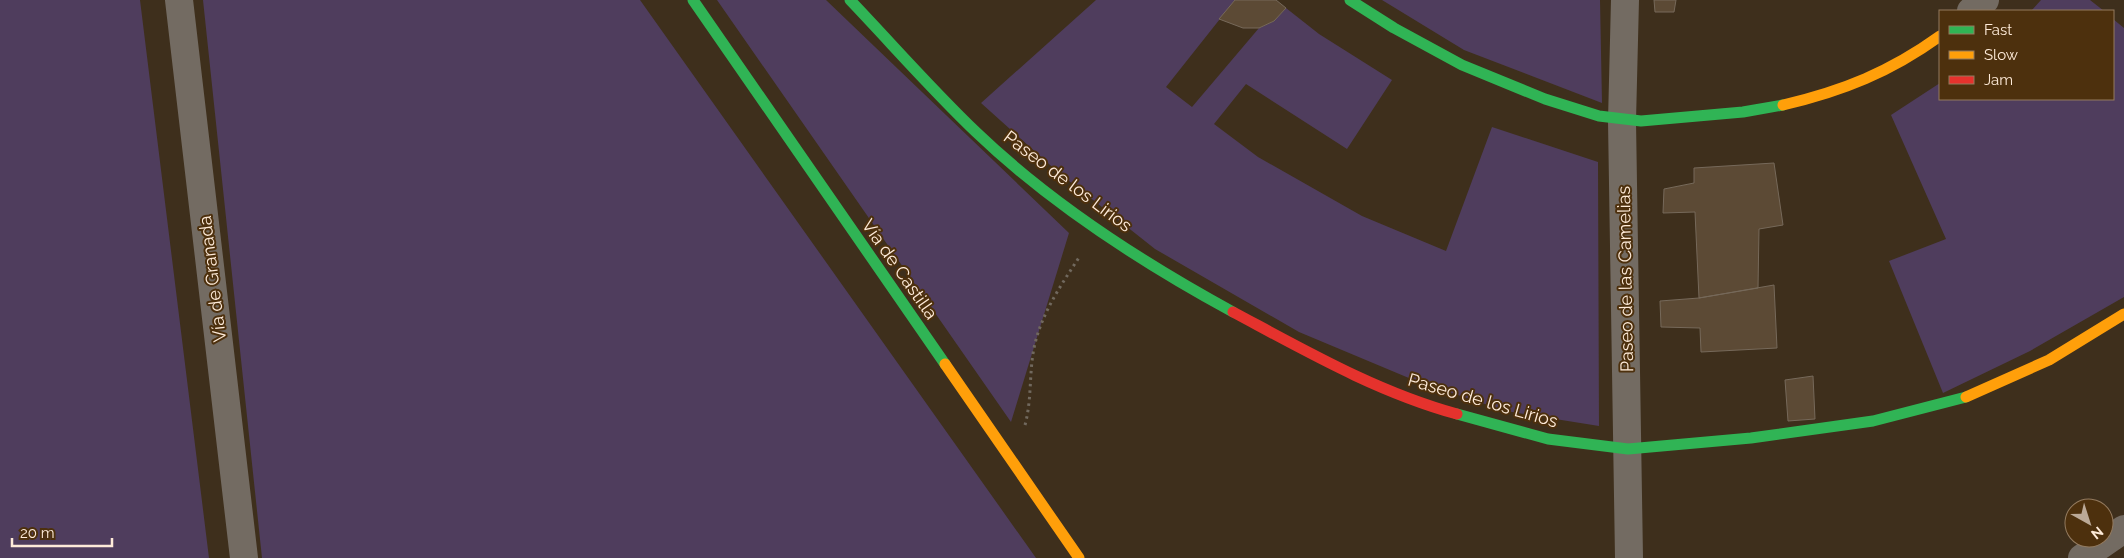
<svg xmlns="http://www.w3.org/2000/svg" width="2124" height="558" font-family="Raleway,sans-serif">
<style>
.green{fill:#4f3d5d}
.building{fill:#5c4a35;stroke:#76695a}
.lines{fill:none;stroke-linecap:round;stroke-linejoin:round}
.path{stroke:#71695e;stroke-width:3;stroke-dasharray:2.5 4;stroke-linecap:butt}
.street{stroke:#736b62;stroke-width:28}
.fast{stroke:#30b455;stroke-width:11}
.slow{stroke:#ff9f0a;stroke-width:11}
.jam{stroke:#e5322d;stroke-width:11}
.labels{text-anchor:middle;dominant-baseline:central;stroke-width:4;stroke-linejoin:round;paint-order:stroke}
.street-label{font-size:18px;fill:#feebd9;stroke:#4d300d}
</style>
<rect width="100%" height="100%" fill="#3e2f1c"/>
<path class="green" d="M0 0H140L209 558H0Z
M203 0H640L1036 558H262Z
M717 0H826L1069 233 1011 422Z
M1096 0H1235L1166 87 1192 107 1259 28 1274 21 1286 8 1319 34 1392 80 1347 149 1246 84 1214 124 1258 157 1362 216 1446 251 1492 127 1598 162 1599 426 1506 411 1416 381 1299 332 1155 249 1059 173 981 103Z
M1382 0H1600L1602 103 1464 50Z
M2041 0H2090L2104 11H2031Z
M2113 19 2124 28V297L2030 351 1943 393 1889 261 1946 239 1891 115 1940 83V99H2113Z"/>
<path class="building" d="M1235 0H1276L1286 8 1274 21 1259 28H1243L1219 19Z
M1654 0H1676L1674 12H1655Z
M1774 163 1783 225 1759 229 1758 288 1699 298 1695 212 1663 213 1664 189 1694 183V168Z
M1774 285 1777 348 1701 352 1700 328 1661 327 1660 301 1699 298Z
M1813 376 1815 419 1788 421 1785 380Z"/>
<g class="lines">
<path class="path" d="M1025 425C1032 399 1029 373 1034 348 1041 314 1061 285 1080 256"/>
<path class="street" d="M179 0 244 558
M1625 0 1622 121 1629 558
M1971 11 1985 0
M2082 558 2124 529"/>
<path class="fast" d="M693 0 945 364
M850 0C892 44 932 90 976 132 1050 203 1143 263 1233 312
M1350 0 1394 28 1462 65 1545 99 1599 116 1641 121 1743 112 1783 105
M1457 414 1548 439 1628 449 1751 438 1873 421 1966 397"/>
<path class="slow" d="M1783 105C1843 91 1890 72 1940 36
M945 364 1079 558
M1966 397 2049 360 2124 314"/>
<path class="jam" d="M1233 312C1306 351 1377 392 1457 414"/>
</g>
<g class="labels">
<g class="street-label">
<text transform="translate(1068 181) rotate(37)">Paseo de los Lirios</text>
<text transform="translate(900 269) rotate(55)">Vía de Castilla</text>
<text transform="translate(212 279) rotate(-97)">Vía de Granada</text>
<text transform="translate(1625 279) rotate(-91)">Paseo de las Camelias</text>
<text transform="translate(1483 400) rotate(16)">Paseo de los Lirios</text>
</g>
</g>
<rect x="1939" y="10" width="175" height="90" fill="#4d300d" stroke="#947b5f"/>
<rect x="1949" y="26" width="25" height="8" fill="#30b455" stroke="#947b5f"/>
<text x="1984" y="35" font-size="15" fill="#feebd9">Fast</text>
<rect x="1949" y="51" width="25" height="8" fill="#ff9f0a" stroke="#947b5f"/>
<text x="1984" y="60" font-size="15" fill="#feebd9">Slow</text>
<rect x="1949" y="76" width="25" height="8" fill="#e5322d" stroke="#947b5f"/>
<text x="1984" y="85" font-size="15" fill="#feebd9">Jam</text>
<g transform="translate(2089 523) rotate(141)"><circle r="24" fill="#4d300d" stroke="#947b5f"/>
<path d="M0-4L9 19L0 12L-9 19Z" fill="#bba997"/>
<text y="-8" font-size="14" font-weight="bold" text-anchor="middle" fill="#feebd9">N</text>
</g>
<path d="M12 538v8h100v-8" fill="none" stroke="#feebd9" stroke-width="2.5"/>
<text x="20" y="538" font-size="15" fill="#feebd9" stroke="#4d300d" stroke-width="4" paint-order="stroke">20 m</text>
</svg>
